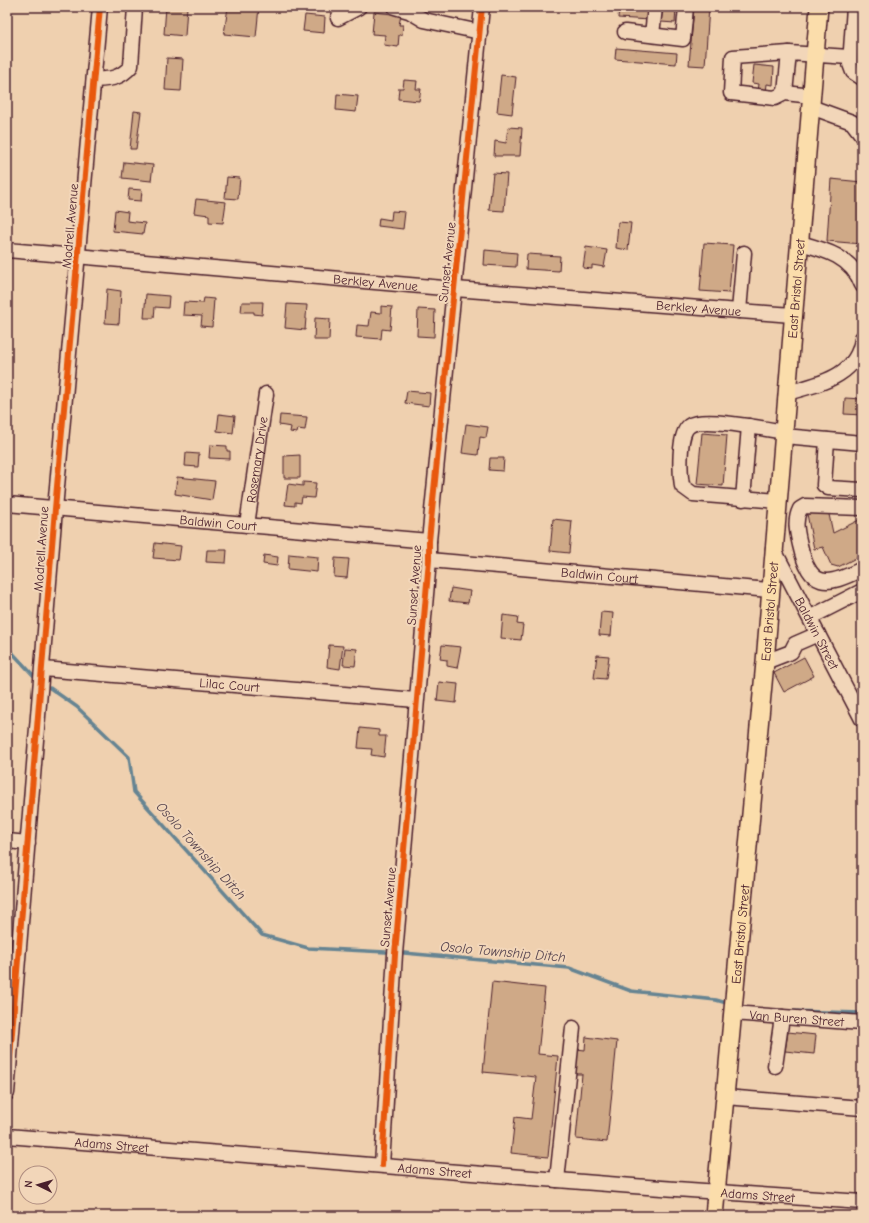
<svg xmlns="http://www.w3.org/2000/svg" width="869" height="1223" font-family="'Comic Neue',sans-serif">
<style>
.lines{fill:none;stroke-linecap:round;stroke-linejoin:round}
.stream{stroke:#668492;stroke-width:3.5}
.building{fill:#cfa987;stroke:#4a1f2b}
.minor-casing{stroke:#4a1f2b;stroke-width:17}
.major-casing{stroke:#4a1f2b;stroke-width:20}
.minor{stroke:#f2d6b9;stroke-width:14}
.major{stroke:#fbddab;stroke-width:17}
.cycleway-casing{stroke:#f2d6b9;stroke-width:8}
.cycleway{stroke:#e8590c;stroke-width:6}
.labels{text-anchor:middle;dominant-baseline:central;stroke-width:4;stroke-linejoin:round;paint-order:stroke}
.street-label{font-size:13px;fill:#4a1f2b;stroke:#f2d6b9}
.water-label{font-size:14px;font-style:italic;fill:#53414d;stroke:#f2d6b9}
</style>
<rect width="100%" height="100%" fill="#efd0af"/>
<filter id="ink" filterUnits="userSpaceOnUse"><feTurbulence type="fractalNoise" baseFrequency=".025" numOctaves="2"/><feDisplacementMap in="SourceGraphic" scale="8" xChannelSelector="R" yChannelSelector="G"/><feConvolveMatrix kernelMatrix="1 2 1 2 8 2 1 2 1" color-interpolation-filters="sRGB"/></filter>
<g filter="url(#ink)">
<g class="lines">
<path class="stream" d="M7 647 34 676
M50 688 77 707 129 757 134 792 262 935 308 948 386 952
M404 953 569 968 631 991 716 1000 730 1004
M789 1011 862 1013"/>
</g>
<path class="building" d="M166 7H187L185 36 164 34Z
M228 7H259L256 37 224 34Z
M619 7H651L650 20 618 18Z
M663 7H676L675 23 661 22Z
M694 7H709L705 66 689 65Z
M374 12 401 15 399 25H403L402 35H399L398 47 384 45 385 35 372 34Z
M305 15 325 17 324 33 303 31Z
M616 48 677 53 676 64 615 59Z
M167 58 183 59 181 91 165 90Z
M754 65 774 67 773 85 767 84 766 92 758 91 759 84 752 83Z
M501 75 516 77 512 114 497 112Z
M404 80 417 81 416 89H421L419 101 398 99 399 88H403Z
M337 94 358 96 356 112 336 110Z
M134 111 141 112 136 149H130Z
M508 127 522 128 520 156H494L495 141 506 143Z
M124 162 153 165 151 181 122 178Z
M493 173 507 174 504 211 489 210Z
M227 177 240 178 238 199 225 198Z
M831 179 862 182V244L827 241Z
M129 189 142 190 141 201 128 200Z
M196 199 226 202 223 223 209 222V215L194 213Z
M115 210 128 212 127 221 145 223 143 234 113 231Z
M392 211 405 212 403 229 378 226 379 218 391 220Z
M618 222 631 223 628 250 616 248Z
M704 243 733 245 729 293 700 291Z
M586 247 607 250 604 267 592 265V269L583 268Z
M485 250 517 253 516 267 484 265Z
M527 254 560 256 559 271 526 269Z
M107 289 121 291 119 324 105 323Z
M146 294 169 296 168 308 155 307 154 318H144Z
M204 298 214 299 212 327 201 326 202 316 183 315 184 302 203 303Z
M242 302H263L262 315 254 314V312H241Z
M287 304 307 305 305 330 285 328Z
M381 306 392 307 390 330 382 329 381 339 356 337 357 325 369 326 371 312 381 313Z
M418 309 435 310 434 337 417 336Z
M315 318 330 319 329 340H314Z
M407 391 430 393 429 406 405 403Z
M845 398 862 399V415L844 414Z
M219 414 235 416 233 433 217 431Z
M280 415 307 417 305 430 298 429 297 433 290 432 291 427 279 425Z
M466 424 488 427 486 438 480 437 478 455 462 453Z
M702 433 727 435 723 486 697 484Z
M210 445 227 446V451H230V459L209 458Z
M186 453 199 454 198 467 185 466Z
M300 455V478H284V456Z
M490 458H504L503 471 489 470Z
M177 477 215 481 212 500 175 494Z
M303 482 316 483 314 498 302 497 301 503 295 502V506L285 505 288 484 303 486Z
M828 510 833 533 859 520 862 526V555L838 567 831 565 823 547 814 549 807 514Z
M553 519 572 521 569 553 550 551Z
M155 543 181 546 179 560 153 558Z
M207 550H227L226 563 206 562Z
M289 554 318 557 317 572 288 569Z
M264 555 278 557 277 566 263 564Z
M335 558 349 559 347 578 334 577Z
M451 588 470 591 468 603 449 601Z
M601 612 613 613 611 636 599 635Z
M503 615 518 617 517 624 523 625 521 640 501 638Z
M329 645 343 646 340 669 327 667Z
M442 645 461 647 457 668 447 666V660L440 659Z
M345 648 357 649 355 666 343 665Z
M597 655 609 656 606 679 594 678Z
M804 657 814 676 784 692 774 673Z
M439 682 458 684 456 703 437 701Z
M360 728 379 730V736H386L384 757 371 755 372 749 358 748Z
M492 982 545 988 538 1054 558 1056 548 1157 511 1153 515 1117 531 1119 536 1077 483 1072Z
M788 1032 816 1035 814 1054 785 1051Z
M586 1037 617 1041 607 1142 576 1139 582 1074H574L577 1049 585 1050Z"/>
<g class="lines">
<g class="minor-casing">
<g id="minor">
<path d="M395 7 409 11 424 20 480 32"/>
<path d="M854 7 850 64 853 72 862 78"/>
<path d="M338 18 359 7"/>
<path d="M625 32 683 39 686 7"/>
<path d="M652 35 655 7"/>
<path d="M94 80C110 79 120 79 131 66L135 7"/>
<path d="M785 93 789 53"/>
<path d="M812 96 785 93 775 98 731 93 733 57 789 53 849 57"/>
<path d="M811 107 852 122 862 135"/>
<path d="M800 243C826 250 852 257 862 285"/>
<path id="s1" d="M7 250 455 289 792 315"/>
<path d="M739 311 744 253"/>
<path d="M787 393C818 384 858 377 862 338"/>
<path d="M784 436 862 443"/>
<path d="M827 440 824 485 828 488 862 490"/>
<path d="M743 499 749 426"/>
<path d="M778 501 693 494 682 486C680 474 678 434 689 426 702 416 766 429 784 432"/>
<path id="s2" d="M7 504 429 541"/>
<path d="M862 508 805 506 800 509C794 521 797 532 800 545 810 589 826 587 862 569"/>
<path id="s3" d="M247 525 266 394"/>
<path id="s4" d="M773 548 862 719"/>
<path id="s5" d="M429 560 770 590"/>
<path d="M811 617 862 591"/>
<path d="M765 662 791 652 795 644 818 634"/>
<path id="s6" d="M43 669 416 700"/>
<path d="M7 841 28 843"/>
<path id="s7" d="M732 1013 862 1023"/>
<path d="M775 1066 782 1017"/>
<path d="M7 1093 55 509 100 7"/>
<path d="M725 1097 862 1108"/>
<path id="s8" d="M7 1136 633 1186 862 1202"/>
<path d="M382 1165 395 954 429 560V541L482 7"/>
<path d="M557 1180 573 1028"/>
</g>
</g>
<g class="major-casing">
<g id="major">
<path id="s9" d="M714 1216 765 662 819 7"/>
</g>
</g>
<use href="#minor" class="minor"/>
<use href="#major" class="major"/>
<g class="cycleway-casing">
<path id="cycleway" d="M7 1093 55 509 100 7
M382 1165 395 954 429 560V541L482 7"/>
</g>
<use href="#cycleway" class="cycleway"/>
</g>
</g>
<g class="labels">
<g class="street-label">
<text transform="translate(70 226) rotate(-85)">Modrell Avenue</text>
<text transform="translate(447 262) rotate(-84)">Sunset Avenue</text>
<text stroke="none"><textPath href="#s1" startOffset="370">Berkley Avenue</textPath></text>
<text stroke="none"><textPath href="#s9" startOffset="931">East Bristol Street</textPath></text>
<text stroke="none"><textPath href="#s1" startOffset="694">Berkley Avenue</textPath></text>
<text stroke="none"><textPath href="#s3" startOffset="66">Rosemary Drive</textPath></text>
<text stroke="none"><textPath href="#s2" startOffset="212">Baldwin Court</textPath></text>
<text transform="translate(41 549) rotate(-86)">Modrell Avenue</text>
<text stroke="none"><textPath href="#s5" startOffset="171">Baldwin Court</textPath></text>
<text transform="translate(414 585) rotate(-86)">Sunset Avenue</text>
<text stroke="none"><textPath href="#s9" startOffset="607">East Bristol Street</textPath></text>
<text stroke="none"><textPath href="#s4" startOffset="96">Baldwin Street</textPath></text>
<text stroke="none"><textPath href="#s6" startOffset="187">Lilac Court</textPath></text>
<text transform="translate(388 907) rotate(-85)">Sunset Avenue</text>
<text stroke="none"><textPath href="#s9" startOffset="283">East Bristol Street</textPath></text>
<text stroke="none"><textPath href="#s7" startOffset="65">Van Buren Street</textPath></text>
<text stroke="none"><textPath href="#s8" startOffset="105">Adams Street</textPath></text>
<text stroke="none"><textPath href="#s8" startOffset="429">Adams Street</textPath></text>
<text stroke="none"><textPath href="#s8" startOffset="753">Adams Street</textPath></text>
</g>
<g class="water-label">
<text transform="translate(201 851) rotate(48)">Osolo Township Ditch</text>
<text transform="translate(503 952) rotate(5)">Osolo Township Ditch</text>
</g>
</g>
<rect width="869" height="1223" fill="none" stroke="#f2d6b9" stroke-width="24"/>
<rect x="12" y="12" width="845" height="1199" fill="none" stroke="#4a1f2b" stroke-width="1.5" filter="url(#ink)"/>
<g transform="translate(38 1185) rotate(275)"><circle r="19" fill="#f2d6b9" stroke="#af8d80"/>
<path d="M0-3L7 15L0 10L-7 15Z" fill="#4a1f2b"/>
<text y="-6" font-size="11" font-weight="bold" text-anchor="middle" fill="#4a1f2b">N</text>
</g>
</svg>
